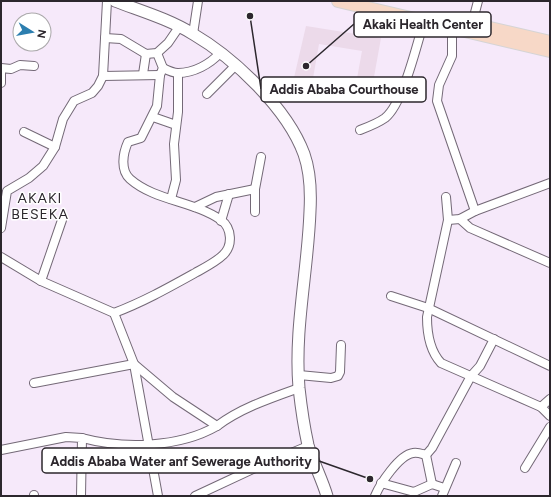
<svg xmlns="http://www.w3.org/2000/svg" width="551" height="497" viewBox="0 0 551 497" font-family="Figtree,sans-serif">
<rect width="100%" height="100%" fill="#f6e9fa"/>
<!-- medical -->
<polygon fill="#ecdaea" points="306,26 381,38 370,99 354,95 362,51 319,44 312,84 293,82"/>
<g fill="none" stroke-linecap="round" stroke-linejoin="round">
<defs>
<g id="minor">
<polyline points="472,24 478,1"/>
<polyline points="452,28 452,56 439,85 437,101 475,211"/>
<polyline points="193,34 198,1"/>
<polyline points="105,38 121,39 146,54 157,53 168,43 179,27"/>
<path d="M 163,68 C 167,70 173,73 178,73 C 194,73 210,64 220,53"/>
<polyline points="143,74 146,54"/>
<polyline points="103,76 160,75"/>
<polyline points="1,83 1,68 11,69 20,65 34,66"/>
<polyline points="207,94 235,66"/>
<polyline points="153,117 176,125"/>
<path d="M 360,130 C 368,127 378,123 385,118 C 403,104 417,44 424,21"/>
<polyline points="24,132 55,147"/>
<path d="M 446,197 L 448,220 L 427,317 C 427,333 429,350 441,363 L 541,407 L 550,416"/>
<polyline points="171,199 176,180 174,144 178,112 178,73"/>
<polyline points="195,207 216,197 255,189"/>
<polyline points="255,212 255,189 261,157"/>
<polyline points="460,219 470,228 550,263"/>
<polyline points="448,220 460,219 475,211 550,183"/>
<polyline points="221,221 229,194"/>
<polyline points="1,228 7,191 29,178 43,166 55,147 63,119 74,101 92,93 98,86 103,76 107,1"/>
<path d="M 1,257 L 41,281 L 114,313 C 143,302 168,288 195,273 C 204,268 216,262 223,255 C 233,246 232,228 221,220 C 194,201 155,201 130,179 C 120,170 123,153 128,142 L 141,138 L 157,106 L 160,75 L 163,68 L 157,53"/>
<polyline points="41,281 62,220"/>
<polyline points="391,296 428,308 550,366"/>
<polyline points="114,313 134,364 158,496"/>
<polyline points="299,375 331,378 338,376 340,372 341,345"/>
<path d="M 34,383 L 134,364 L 173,397 L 217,426 C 241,408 271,398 299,388"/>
<polyline points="541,407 550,399"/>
<path d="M 82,438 C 123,449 179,448 217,426"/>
<polyline points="1,450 66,437 82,438 81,496"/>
<polyline points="426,455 432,448 471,376 480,366 494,339"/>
<polyline points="426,455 432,484"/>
<polyline points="525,468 550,427"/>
<polyline points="381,483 414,492 432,484 444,488"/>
<polyline points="34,496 34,495"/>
<polyline points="195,496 255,468 308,446"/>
<path d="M 375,496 C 380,484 399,455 413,453 C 418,452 422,454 426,455"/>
<polyline points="442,496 456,463"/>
</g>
<path id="secondary" d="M 115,1 C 141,11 169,19 193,34 C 234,58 287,108 304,154 C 310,171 311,193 310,211 C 308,270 294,329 299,388 C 301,406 304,427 308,445 C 313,462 322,479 327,496"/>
<g id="primary">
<polyline points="338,1 550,51"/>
<polyline points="477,25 550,42"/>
</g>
</defs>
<!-- minor casing -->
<use href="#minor" stroke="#746977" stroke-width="10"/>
<!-- secondary casing -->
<use href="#secondary" stroke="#746977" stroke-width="13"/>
<!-- primary casing -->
<use href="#primary" stroke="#d5d4d5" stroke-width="14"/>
<!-- minor -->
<use href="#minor" stroke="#fff" stroke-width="8"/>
<!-- secondary -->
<use href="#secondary" stroke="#fff" stroke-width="11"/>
<!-- primary -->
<use href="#primary" stroke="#f7d8c7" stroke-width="12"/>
</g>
<g text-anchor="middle" stroke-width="3" stroke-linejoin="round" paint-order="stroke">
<!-- quarter labels -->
<g font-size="14" letter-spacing="1" fill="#2c272d" stroke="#fff">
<text x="40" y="203">AKAKI<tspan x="40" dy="16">BESEKA</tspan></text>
</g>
</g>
<!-- callouts -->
<path fill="none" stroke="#2c272d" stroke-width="1.5" d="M306 66L354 24M250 16L261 89M370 479L319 461"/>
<g fill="#2c272d" stroke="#fff" stroke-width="1.5">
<circle cx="306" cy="66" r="4"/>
<circle cx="250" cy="16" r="4"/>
<circle cx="370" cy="479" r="4"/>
</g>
<g fill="#fff" stroke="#2c272d" stroke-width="1.5">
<rect x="354" y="12" width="137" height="25" rx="4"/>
<rect x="261" y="77" width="165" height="25" rx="4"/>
<rect x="42" y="448" width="277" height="25" rx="4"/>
</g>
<g font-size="13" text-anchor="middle" font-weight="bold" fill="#2c272d">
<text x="423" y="29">Akaki Health Center</text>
<text x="344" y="94">Addis Ababa Courthouse</text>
<text x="181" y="466">Addis Ababa Water anf Sewerage Authority</text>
</g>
<!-- border -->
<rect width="551" height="497" fill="none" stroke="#2c272d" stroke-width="4"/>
<!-- north arrow -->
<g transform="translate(32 32) rotate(101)"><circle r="19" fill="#ffffff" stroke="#aba9ab"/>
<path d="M0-3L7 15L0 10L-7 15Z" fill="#2c7eaf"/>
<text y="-6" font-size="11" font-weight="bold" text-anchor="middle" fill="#2c272d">N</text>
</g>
</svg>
